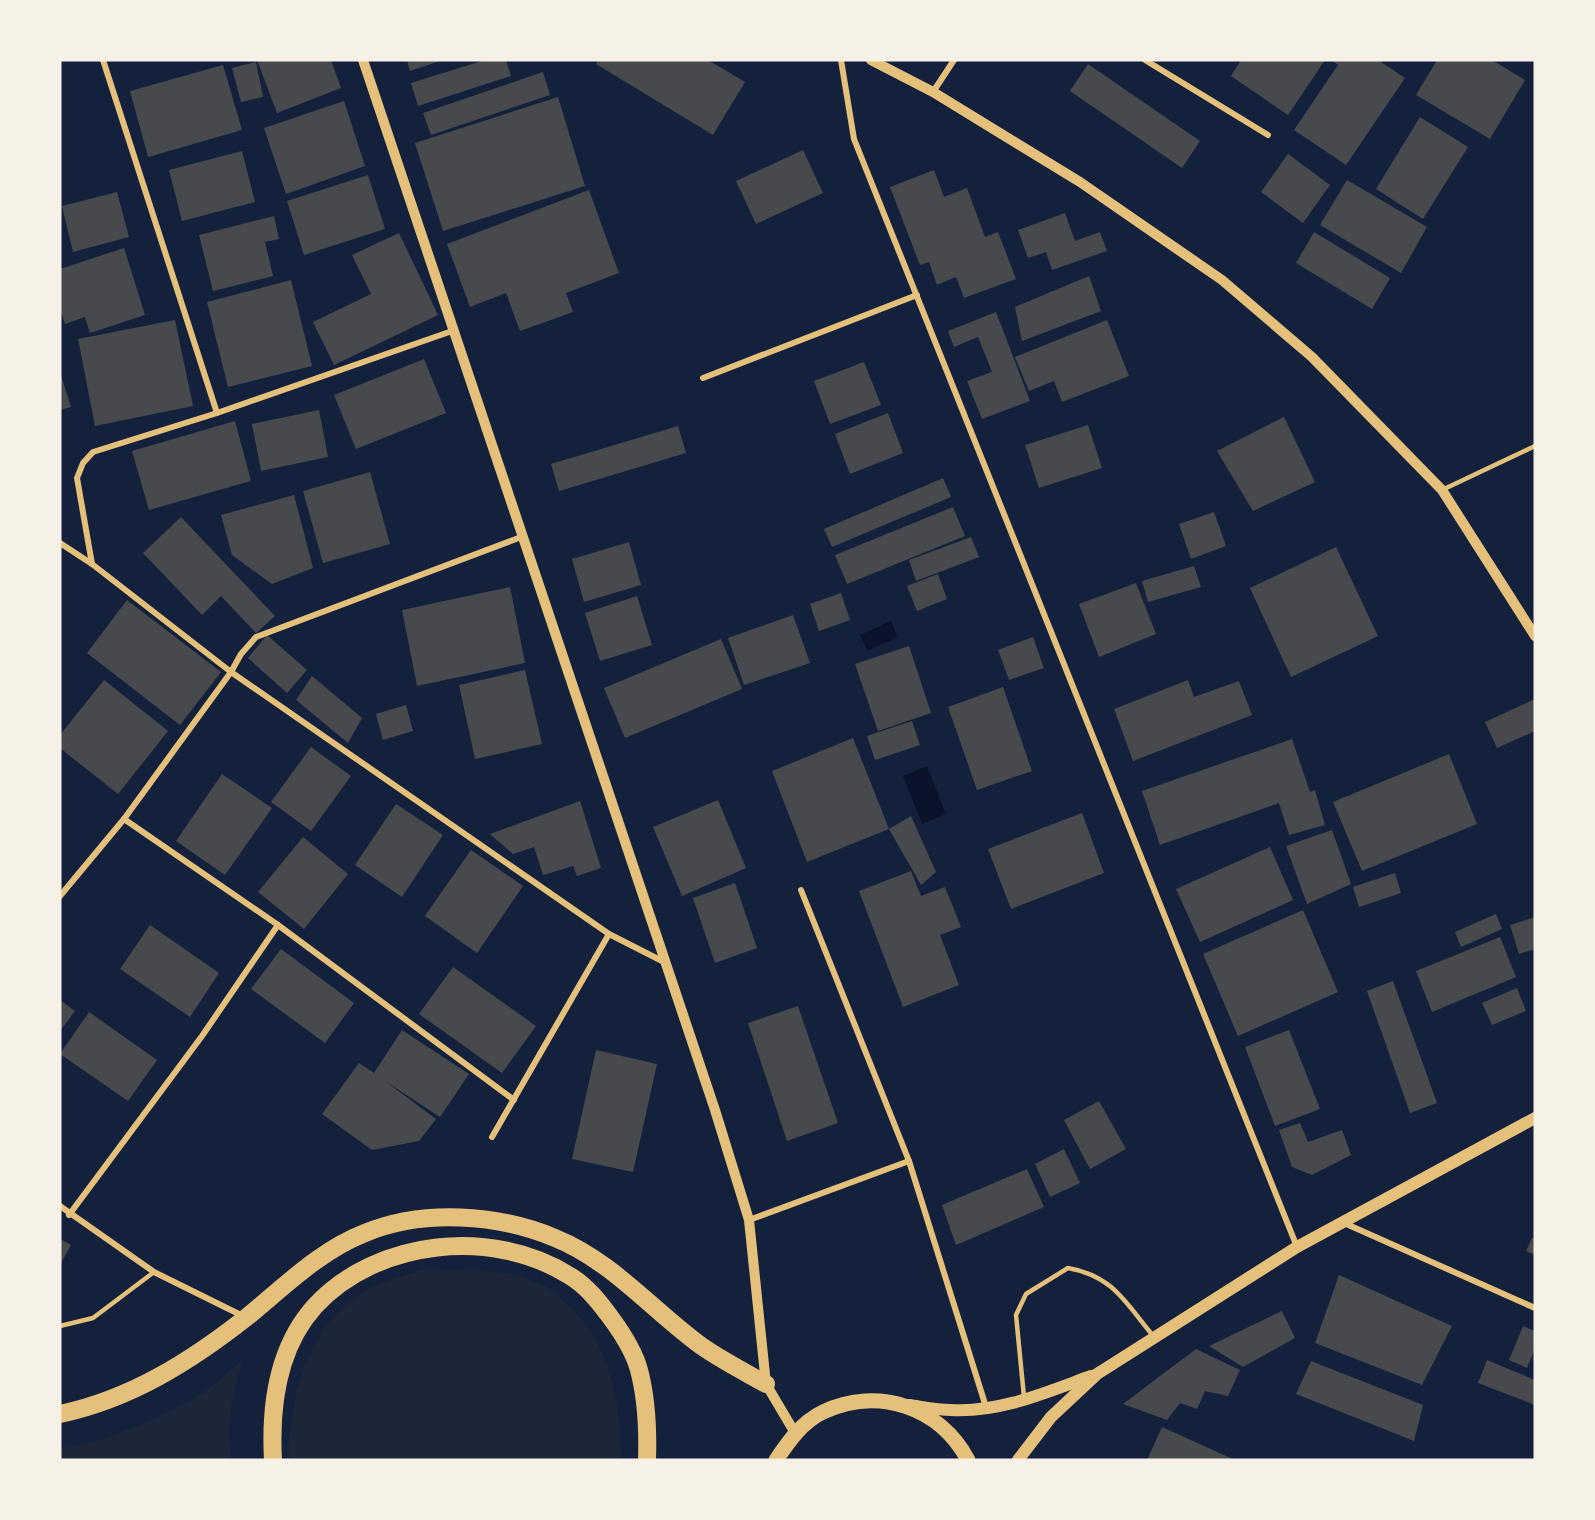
<svg xmlns="http://www.w3.org/2000/svg" width="1595" height="1520" viewBox="0 0 1595 1520" font-family="'Source Sans 3',sans-serif">
<rect width="100%" height="100%" fill="#14213d"/>
<!-- green -->
<g fill="#1d2539">
<path d="M 421,1270 C 460,1270 507,1267 543,1285 C 550,1288 556,1294 561,1299 C 610,1338 621,1401 621,1460 L 290,1460 C 286,1448 290,1436 291,1424 C 297,1372 319,1319 365,1291 C 381,1281 404,1276 421,1270 Z"/>
<path d="M 243,1359 C 231,1395 227,1422 231,1460 L 60,1460 L 60,1447 C 98,1447 172,1413 204,1392 C 218,1383 231,1370 243,1359 Z"/>
</g>
<!-- water -->
<g fill="#0b132b">
<polygon points="891,621 898,637 867,651 860,635"/>
<polygon points="927,766 946,814 922,824 903,776"/>
</g>
<!-- building -->
<g fill="#48494c">
<polygon points="257,60 331,60 341,88 277,113"/>
<polygon points="407,60 443,60 410,71"/>
<polygon points="485,60 506,60 511,76 418,106 411,83"/>
<polygon points="598,60 708,60 745,82 713,135 596,64"/>
<polygon points="1241,60 1325,60 1288,115 1231,76"/>
<polygon points="1331,60 1378,60 1405,78 1346,165 1294,130 1338,65"/>
<polygon points="1437,60 1492,60 1525,80 1490,139 1416,95"/>
<polygon points="256,62 263,97 241,102 232,68"/>
<polygon points="1088,64 1200,141 1182,168 1070,91"/>
<polygon points="223,65 242,130 148,157 130,91"/>
<polygon points="543,72 550,95 431,135 423,113"/>
<polygon points="558,97 585,186 443,231 415,143"/>
<polygon points="344,101 365,166 286,194 264,128"/>
<polygon points="1420,117 1468,147 1423,219 1376,189"/>
<polygon points="803,150 823,193 756,224 736,181"/>
<polygon points="242,151 255,202 182,221 169,170"/>
<polygon points="1288,154 1330,185 1303,223 1261,192"/>
<polygon points="934,170 944,197 967,188 985,237 998,232 1016,279 964,298 956,277 937,285 929,262 920,265 890,187"/>
<polygon points="368,175 385,229 304,255 287,201"/>
<polygon points="1347,180 1427,227 1401,273 1320,225"/>
<polygon points="589,190 619,273 566,293 573,312 520,331 506,293 470,307 447,244"/>
<polygon points="117,192 129,237 73,252 62,206"/>
<polygon points="1065,213 1075,241 1100,232 1107,251 1052,270 1046,252 1028,258 1018,230"/>
<polygon points="274,216 279,239 265,242 273,276 213,291 199,235"/>
<polygon points="1314,232 1390,278 1372,309 1296,263"/>
<polygon points="399,233 438,315 334,365 313,322 371,294 352,255"/>
<polygon points="124,248 145,315 90,333 85,317 65,324 60,308 60,269"/>
<polygon points="1089,276 1101,311 1022,341 1015,307"/>
<polygon points="291,280 312,366 228,387 207,302"/>
<polygon points="996,312 1030,401 982,419 967,381 992,372 978,337 954,347 948,331"/>
<polygon points="175,320 193,406 95,426 78,339"/>
<polygon points="1107,320 1129,376 1062,402 1054,381 1029,391 1015,357"/>
<polygon points="424,359 446,413 356,449 334,395"/>
<polygon points="864,362 881,405 830,424 814,381"/>
<polygon points="60,372 71,407 60,410"/>
<polygon points="319,410 328,457 261,471 252,424"/>
<polygon points="888,413 903,453 850,474 835,434"/>
<polygon points="1284,417 1315,482 1253,511 1217,451"/>
<polygon points="235,421 251,481 149,510 132,451"/>
<polygon points="1088,425 1102,468 1039,488 1025,445"/>
<polygon points="678,426 686,453 559,491 551,464"/>
<polygon points="370,472 390,544 323,563 303,491"/>
<polygon points="943,478 951,497 832,547 824,529"/>
<polygon points="294,495 313,568 272,584 232,555 221,515"/>
<polygon points="953,507 965,536 847,584 835,555"/>
<polygon points="1214,512 1226,546 1191,559 1179,524"/>
<polygon points="181,517 275,616 256,633 221,596 202,615 143,553"/>
<polygon points="971,537 979,557 916,581 909,560"/>
<polygon points="629,542 641,585 584,602 572,559"/>
<polygon points="1336,547 1378,636 1291,677 1250,588"/>
<polygon points="1194,566 1201,587 1148,602 1142,581"/>
<polygon points="938,574 947,599 917,611 907,586"/>
<polygon points="1136,583 1156,634 1099,657 1079,604"/>
<polygon points="510,587 525,663 417,686 402,610"/>
<polygon points="841,593 850,620 819,631 810,604"/>
<polygon points="637,596 652,645 600,661 585,613"/>
<polygon points="127,600 221,672 180,725 87,653"/>
<polygon points="793,615 810,663 744,685 728,638"/>
<polygon points="267,635 307,670 287,693 248,658"/>
<polygon points="1033,637 1044,668 1009,680 998,650"/>
<polygon points="721,639 742,689 625,738 604,688"/>
<polygon points="909,646 931,713 878,731 855,664"/>
<polygon points="525,670 542,744 475,759 459,685"/>
<polygon points="312,676 362,718 348,743 296,700"/>
<polygon points="104,680 168,731 118,794 60,748 60,735"/>
<polygon points="1188,680 1194,697 1239,681 1252,715 1133,761 1114,709"/>
<polygon points="1003,687 1032,771 977,790 948,707"/>
<polygon points="1535,699 1535,731 1497,748 1485,722"/>
<polygon points="406,705 413,731 383,740 376,714"/>
<polygon points="912,721 920,745 875,760 867,736"/>
<polygon points="853,738 889,829 807,862 772,771"/>
<polygon points="1292,739 1310,792 1315,790 1325,825 1289,835 1279,803 1160,845 1142,791"/>
<polygon points="311,747 351,776 311,831 271,802"/>
<polygon points="1449,754 1477,824 1362,871 1333,802"/>
<polygon points="222,774 272,808 225,875 176,841"/>
<polygon points="718,800 746,868 682,896 653,827"/>
<polygon points="580,801 601,868 577,876 573,866 543,875 534,847 513,854 490,834"/>
<polygon points="396,804 443,835 402,897 355,865"/>
<polygon points="1082,813 1104,873 1011,909 988,849"/>
<polygon points="911,816 936,872 921,885 889,829"/>
<polygon points="1332,830 1351,884 1307,904 1286,846"/>
<polygon points="303,837 348,874 304,929 258,892"/>
<polygon points="1270,847 1293,900 1200,942 1176,889"/>
<polygon points="471,850 523,886 477,953 425,916"/>
<polygon points="911,871 921,896 945,887 961,927 940,935 959,985 903,1007 859,891"/>
<polygon points="1395,873 1401,893 1359,907 1353,887"/>
<polygon points="735,883 757,948 715,963 693,898"/>
<polygon points="1303,910 1338,992 1238,1036 1203,954"/>
<polygon points="1496,914 1502,929 1461,947 1455,932"/>
<polygon points="1535,917 1535,949 1519,954 1510,925"/>
<polygon points="150,925 219,973 190,1017 120,969"/>
<polygon points="1500,937 1516,977 1432,1012 1416,971"/>
<polygon points="281,949 354,1003 325,1043 251,989"/>
<polygon points="453,967 536,1026 502,1073 419,1014"/>
<polygon points="1393,981 1437,1103 1410,1113 1367,991"/>
<polygon points="1517,988 1526,1011 1492,1025 1482,1003"/>
<polygon points="60,1000 75,1011 60,1031"/>
<polygon points="798,1006 838,1123 787,1141 748,1023"/>
<polygon points="89,1012 157,1060 128,1101 60,1054"/>
<polygon points="402,1030 469,1074 440,1117 385,1081 436,1119 419,1141 372,1150 322,1114 359,1063 374,1073"/>
<polygon points="1289,1030 1320,1109 1275,1126 1245,1047"/>
<polygon points="596,1050 657,1064 633,1172 572,1159"/>
<polygon points="1099,1101 1126,1149 1090,1169 1064,1120"/>
<polygon points="1300,1123 1308,1142 1342,1130 1351,1155 1312,1175 1292,1167 1279,1130"/>
<polygon points="1064,1149 1080,1183 1050,1197 1035,1164"/>
<polygon points="1027,1169 1044,1207 956,1245 942,1205"/>
<polygon points="1532,1238 1535,1239 1535,1255 1526,1251"/>
<polygon points="60,1239 71,1245 60,1265"/>
<polygon points="1339,1275 1452,1326 1422,1385 1315,1343"/>
<polygon points="1282,1311 1295,1338 1243,1367 1209,1346"/>
<polygon points="1523,1326 1535,1331 1535,1348 1527,1368 1509,1360"/>
<polygon points="1196,1349 1240,1370 1228,1396 1205,1391 1197,1409 1180,1403 1167,1420 1123,1404"/>
<polygon points="1487,1360 1535,1380 1535,1405 1478,1383"/>
<polygon points="1311,1361 1423,1405 1414,1441 1296,1394"/>
<polygon points="1162,1427 1235,1460 1147,1460"/>
</g>
<g fill="none" stroke-linecap="round" stroke-linejoin="round">
<!-- service -->
<g stroke="#e5c07b" stroke-width="4.5">
<polyline points="1442,490 1535,446"/>
<polyline points="60,1326 93,1318 154,1272"/>
<path d="M 1024,1397 L 1016,1315 L 1026,1294 L 1068,1268 C 1114,1276 1126,1304 1154,1337"/>
</g>
<!-- minor -->
<g stroke="#e5c07b" stroke-width="6">
<polyline points="103,60 217,413"/>
<polyline points="841,60 854,139 1297,1247"/>
<polyline points="1145,60 1268,135"/>
<polyline points="933,92 954,60"/>
<polyline points="703,378 917,295"/>
<polyline points="60,543 92,564 231,672 609,934 666,963"/>
<polyline points="92,564 77,478 83,463 93,452 217,413 455,330"/>
<polyline points="124,819 278,925 514,1100"/>
<polyline points="801,890 909,1161 986,1407"/>
<polyline points="60,896 124,819 231,672 241,654 256,637 524,536"/>
<polyline points="492,1137 609,934"/>
<polyline points="60,1206 154,1272 243,1316"/>
<polyline points="69,1215 202,1036 278,925"/>
<polyline points="749,1220 909,1161"/>
<polyline points="1344,1223 1535,1308"/>
</g>
<!-- tertiary -->
<g stroke="#e5c07b" stroke-width="10">
<polyline points="363,60 715,1110 749,1220 766,1384 795,1433"/>
<polyline points="871,60 933,92 1080,182 1222,280 1312,357 1442,490 1535,636"/>
</g>
<!-- secondary -->
<g stroke="#e5c07b" stroke-width="12">
<path d="M 909,1405 C 923,1407 937,1410 951,1410 C 999,1413 1047,1392 1091,1376"/>
<polyline points="1018,1460 1051,1417 1097,1374 1297,1247 1535,1118"/>
</g>
<!-- primary -->
<path stroke="#e5c07b" stroke-width="15" d="M 776,1460 C 789,1441 802,1422 823,1412 C 878,1386 940,1407 968,1460"/>
<!-- motorway -->
<g stroke="#e5c07b" stroke-width="18">
<path d="M 60,1414 C 131,1399 191,1361 247,1317 C 284,1287 319,1251 365,1233 C 423,1209 498,1214 555,1238 C 612,1261 652,1310 700,1345 C 721,1360 745,1372 766,1384"/>
<path d="M 273,1460 C 270,1406 277,1348 315,1306 C 377,1239 493,1227 570,1276 C 587,1286 600,1303 611,1318 C 622,1333 634,1351 639,1370 C 647,1400 648,1429 647,1460"/>
</g>
</g>
<!-- border -->
<rect width="1595" height="1520" fill="none" stroke="#f6f1e7" stroke-width="123"/>
</svg>
